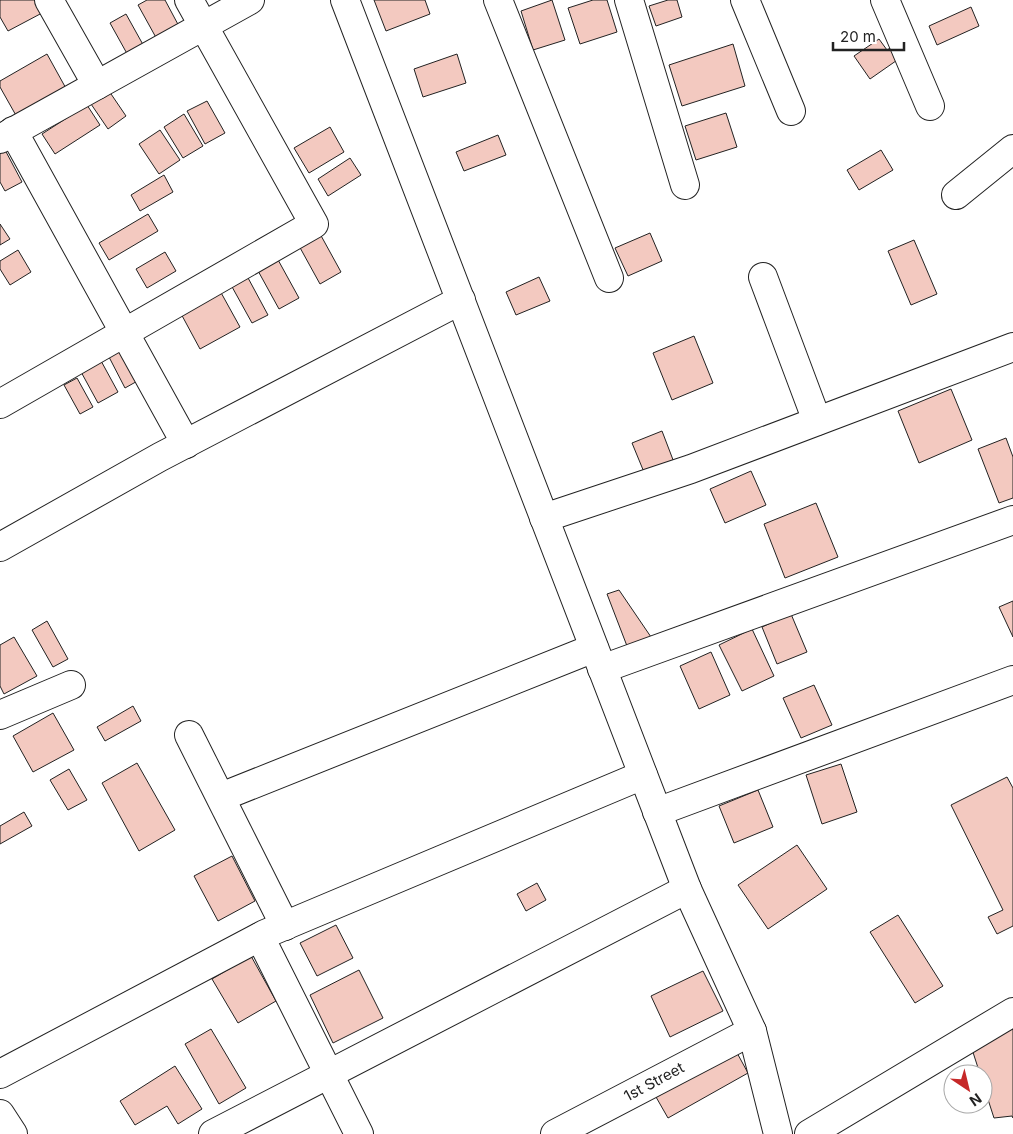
<svg xmlns="http://www.w3.org/2000/svg" width="1013" height="1134" viewBox="0 0 1013 1134" font-family="Inter,sans-serif">
<rect width="100%" height="100%" fill="#fff"/>
<!-- building -->
<g fill="#f3c9c0" stroke="#222">
<polygon points="0,0 35,0 42,13 8,31 0,17"/>
<polygon points="147,0 165,0 181,30 159,43 138,5"/>
<polygon points="374,0 425,0 430,14 386,31"/>
<polygon points="552,0 565,40 533,50 521,11"/>
<polygon points="593,0 607,0 617,32 580,44 568,8"/>
<polygon points="668,0 677,0 682,17 656,26 649,6"/>
<polygon points="971,7 979,26 937,45 929,26"/>
<polygon points="126,14 146,50 130,59 110,23"/>
<polygon points="879,39 887,50 895,45 903,56 870,79 854,56"/>
<polygon points="733,44 745,86 682,106 669,65"/>
<polygon points="47,54 68,92 18,119 0,87 0,81"/>
<polygon points="457,54 466,83 423,97 414,69"/>
<polygon points="109,91 126,116 108,129 91,104"/>
<polygon points="207,101 225,133 205,144 187,111"/>
<polygon points="87,105 100,125 55,154 42,134"/>
<polygon points="726,113 737,147 696,160 685,126"/>
<polygon points="184,114 203,146 183,158 164,127"/>
<polygon points="330,127 344,152 309,173 294,148"/>
<polygon points="160,130 180,160 159,174 139,144"/>
<polygon points="498,135 506,155 464,171 456,152"/>
<polygon points="4,148 22,182 5,191 0,182 0,150"/>
<polygon points="881,150 893,170 859,190 847,170"/>
<polygon points="350,158 361,175 328,196 318,179"/>
<polygon points="164,175 173,192 140,211 131,195"/>
<polygon points="148,214 158,231 109,260 99,243"/>
<polygon points="0,224 10,239 0,245"/>
<polygon points="319,232 341,272 320,284 298,244"/>
<polygon points="650,233 662,261 628,276 615,248"/>
<polygon points="914,240 937,294 911,305 888,251"/>
<polygon points="18,250 31,272 10,285 0,269 0,261"/>
<polygon points="165,252 176,271 147,288 136,269"/>
<polygon points="277,258 299,298 279,309 257,269"/>
<polygon points="247,276 268,315 252,323 231,285"/>
<polygon points="539,277 550,301 516,315 506,292"/>
<polygon points="219,289 240,327 200,349 179,310"/>
<polygon points="694,336 713,383 672,400 653,353"/>
<polygon points="124,349 141,379 125,388 109,357"/>
<polygon points="100,359 118,392 98,403 80,370"/>
<polygon points="77,378 93,407 80,414 64,385"/>
<polygon points="951,389 972,440 919,463 898,411"/>
<polygon points="662,431 675,465 646,477 632,443"/>
<polygon points="1006,438 1013,457 1013,498 999,503 978,449"/>
<polygon points="751,471 766,505 725,523 710,489"/>
<polygon points="816,503 838,557 785,578 764,524"/>
<polygon points="619,590 651,637 627,646 607,594"/>
<polygon points="1013,601 1013,637 999,607"/>
<polygon points="791,614 807,652 777,664 762,627"/>
<polygon points="47,621 68,659 53,667 32,630"/>
<polygon points="752,629 774,676 742,691 719,645"/>
<polygon points="14,637 37,676 4,694 0,686 0,645"/>
<polygon points="711,652 730,695 699,709 680,666"/>
<polygon points="814,685 832,725 801,738 783,698"/>
<polygon points="133,706 141,721 105,741 97,727"/>
<polygon points="53,713 74,750 33,772 13,736"/>
<polygon points="137,763 175,830 139,851 102,783"/>
<polygon points="841,764 857,812 822,824 806,775"/>
<polygon points="69,769 87,800 68,810 50,780"/>
<polygon points="1007,777 1013,788 1013,926 997,934 988,917 1003,910 951,805"/>
<polygon points="758,790 773,827 734,843 719,806"/>
<polygon points="24,812 32,826 0,844 0,826"/>
<polygon points="797,845 827,889 768,929 738,885"/>
<polygon points="232,856 255,901 218,921 194,876"/>
<polygon points="537,883 546,900 526,911 517,894"/>
<polygon points="898,915 943,986 915,1003 870,932"/>
<polygon points="336,925 353,958 317,976 300,943"/>
<polygon points="251,956 276,1001 238,1023 212,979"/>
<polygon points="359,970 383,1018 333,1043 310,995"/>
<polygon points="703,971 723,1011 670,1037 651,996"/>
<polygon points="211,1029 246,1088 219,1104 185,1044"/>
<polygon points="1013,1029 1013,1118 1012,1116 994,1118 983,1084 983,1074 980,1074 970,1043"/>
<polygon points="736,1051 748,1073 668,1118 656,1097"/>
<polygon points="175,1066 202,1109 178,1124 167,1106 135,1125 120,1101"/>
</g>
<g fill="none" stroke-linecap="round" stroke-linejoin="round">
<defs>
<g id="minor">
<polyline points="49,0 97,85"/>
<polyline points="345,0 687,889 752,1031 778,1134"/>
<polyline points="498,0 609,278"/>
<polyline points="629,0 685,185"/>
<polyline points="745,0 791,111"/>
<polyline points="885,0 930,106"/>
<polyline points="13,131 186,444"/>
<polyline points="0,139 250,0"/>
<polyline points="956,195 1013,149"/>
<polyline points="763,277 817,421"/>
<polyline points="0,404 314,224 189,0"/>
<polyline points="544,518 691,469 1013,347"/>
<polyline points="0,547 160,457 461,300"/>
<polyline points="602,669 1013,520"/>
<polyline points="0,715 71,685"/>
<polyline points="189,735 285,926"/>
<polyline points="221,797 594,648"/>
<polyline points="657,812 1013,680"/>
<polyline points="260,937 359,1134"/>
<polyline points="0,1074 265,934 643,775"/>
<polyline points="0,1114 13,1134"/>
<polyline points="213,1134 687,889"/>
<polyline points="555,1134 752,1031"/>
<polyline points="809,1134 1013,1012"/>
</g>
</defs>
<!-- minor casing -->
<use href="#minor" stroke="#222" stroke-width="30"/>
<!-- minor -->
<use href="#minor" stroke="#fff" stroke-width="28"/>
</g>
<g text-anchor="middle" stroke-width="4" stroke-linejoin="round" paint-order="stroke">
<!-- street labels -->
<g font-size="15" fill="#222" stroke="#fff">
<text transform="translate(654 1082) rotate(-28)" y="5">1st Street</text>
</g>
</g>
<!-- north arrow -->
<g transform="translate(968 1089) rotate(145)"><circle r="24" fill="#ffffff" stroke="#a7a7a7"/>
<path d="M0-4L9 19L0 12L-9 19Z" fill="#c62828"/>
<text y="-8" font-size="14" font-weight="bold" text-anchor="middle" fill="#222222">N</text>
</g>
<!-- scale -->
<path d="M833 42v8h71v-8" fill="none" stroke="#222222" stroke-width="2.5"/>
<text x="840" y="42" font-size="15" fill="#222222" stroke="#ffffff" stroke-width="4" paint-order="stroke">20 m</text>
</svg>
